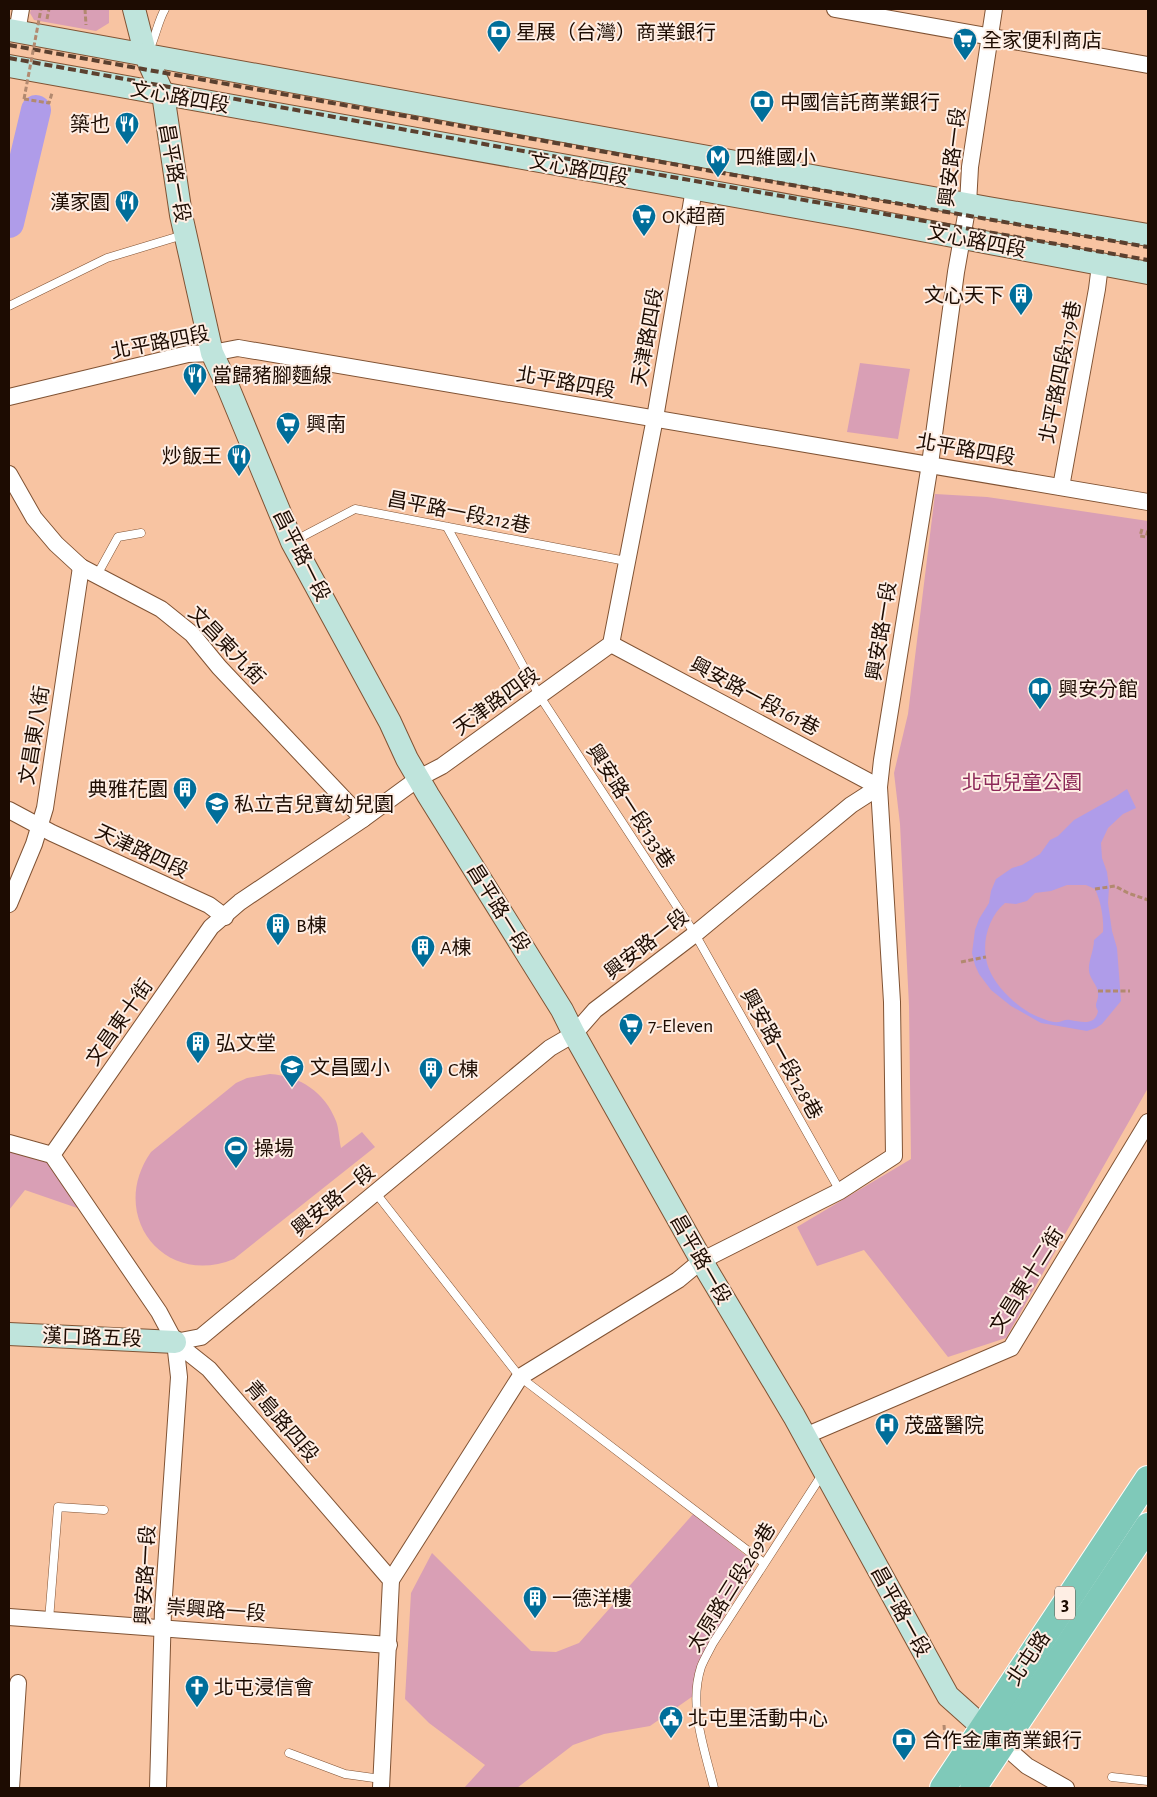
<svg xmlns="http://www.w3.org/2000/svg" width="1157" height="1797" viewBox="0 0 1157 1797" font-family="'Alegreya Sans','Noto Sans TC',sans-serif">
<rect width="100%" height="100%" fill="#f8c4a2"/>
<!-- green -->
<g fill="#d99fb5">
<polygon points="31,9 109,9 109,23 96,31 34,20 30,13"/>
<polygon points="860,363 910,369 898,439 847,432"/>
<polygon points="935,494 987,497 1148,521 1148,1088 1006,1338 948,1357 864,1250 817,1266 797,1227 911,1159 909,1006 900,824 894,773 908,714"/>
<path d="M 270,1074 C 300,1076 325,1092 336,1121 C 339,1129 339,1139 341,1148 L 362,1132 L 375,1147 L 234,1259 C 164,1288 107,1215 151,1152 L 236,1083 L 247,1078 Z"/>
<polygon points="11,1150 45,1159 83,1210 25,1190 9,1210 9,1152"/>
<polygon points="694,1513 750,1559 754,1570 726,1612 706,1654 696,1694 650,1726 604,1734 573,1745 517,1788 464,1788 485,1765 429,1723 405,1699 411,1593 432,1553 531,1651 556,1652 579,1643"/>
</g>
<!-- water -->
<path fill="#af9ce9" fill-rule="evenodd" d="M 1127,789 L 1136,808 L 1123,814 L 1108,828 L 1101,843 L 1102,858 L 1107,872 L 1109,887 L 1108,903 L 1112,931 L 1117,948 L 1121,1001 L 1102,1024 L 1096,1028 L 1087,1031 L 1041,1023 L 1011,1006 L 991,990 L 979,974 L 975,965 L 972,953 L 975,930 L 979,919 L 989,903 L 991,891 L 996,879 L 1012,868 L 1022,865 L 1040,854 L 1050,840 L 1058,836 L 1074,820 L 1115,797 ZM 1067,885 L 1086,885 L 1095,889 C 1101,902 1104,918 1103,932 L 1094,940 C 1094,950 1088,962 1089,971 C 1090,980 1098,985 1098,993 C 1099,1002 1093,1003 1098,1011 C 1095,1026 1082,1022 1070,1020 C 1066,1019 1063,1021 1059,1022 C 1051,1023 1041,1018 1034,1015 C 1016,1006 996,987 989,969 C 980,947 987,918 1005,903 L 1016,904 L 1027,901 L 1035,893 L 1051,891 Z"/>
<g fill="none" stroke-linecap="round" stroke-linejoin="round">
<!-- river -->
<polyline stroke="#af9ce9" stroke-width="30" points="9,223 36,110"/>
<defs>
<g id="lane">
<path d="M 150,48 C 156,35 158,21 165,9"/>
<polyline points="9,306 107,258 183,235"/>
<polyline points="447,527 539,695 695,934 840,1191"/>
<polyline points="294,541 355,509 626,561"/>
<polyline points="97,575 118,537 141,533"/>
<polyline points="375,1192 520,1377 764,1563"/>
<polyline points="49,1620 58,1507 104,1510"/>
<polyline points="289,1753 345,1774 381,1779"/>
<polyline points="1112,1777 1148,1781"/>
<path d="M 714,1788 C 705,1750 688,1707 701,1667 C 704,1659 709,1651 713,1643 L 823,1473"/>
</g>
<g id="street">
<polyline points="835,9 1148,65"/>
<polyline points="17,32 21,9"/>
<polyline points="9,397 188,354 212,353 238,348 1148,502"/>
<polyline points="9,474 34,518 56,544 81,567 161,609 192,634 219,667 363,819"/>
<polyline points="1061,487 1097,289 1100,265"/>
<polyline points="9,810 52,833 209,905 225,917"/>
<polyline points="9,904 34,844 45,808 81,567"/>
<polyline points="9,1143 52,1155 159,1312 175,1342 209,1369 391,1580 381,1788"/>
<polyline points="52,1155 211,927 240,902 363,819 419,778 442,766 611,644 655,418 694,189"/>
<polyline points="175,1342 201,1337 550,1048 574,1034 595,1010 695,934 851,805 879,787 882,760 930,464 956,272 968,204 970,167 994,9"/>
<polyline points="805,1436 1011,1348 1148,1122"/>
<polyline points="391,1580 520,1377 678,1280 701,1261 840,1191 894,1156 892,1002 879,787 611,644"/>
<polyline points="9,1617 389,1645"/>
<polyline points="1002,1744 1027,1766 1066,1788"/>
<polyline points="11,1788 18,1683"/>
<polyline points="158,1788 163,1610 179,1377 175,1342"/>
</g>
<g id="secondary">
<polyline points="134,9 146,56 163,94 181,215 212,353 228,387 292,542 390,722 407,759 428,795 562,1010 574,1034 708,1272 794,1416 948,1696 996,1739"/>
<polyline points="9,30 988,208 1148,235"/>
<polyline points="9,66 858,218 1148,273"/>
<polyline points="9,1334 175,1342"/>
</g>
<g id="primary">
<polyline points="943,1788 1148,1479"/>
<polyline points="973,1788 1148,1526"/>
</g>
</defs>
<!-- lane casing -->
<use href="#lane" stroke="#805334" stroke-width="9"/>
<!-- street casing -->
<use href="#street" stroke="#805334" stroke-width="18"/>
<!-- secondary casing -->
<use href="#secondary" stroke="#805334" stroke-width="24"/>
<!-- primary casing -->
<use href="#primary" stroke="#fff" stroke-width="28"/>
<!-- path -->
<g stroke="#b2896f" stroke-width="3" stroke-dasharray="5 2.5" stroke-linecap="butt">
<polyline points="85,9 86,25"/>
<polyline points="47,19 49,9"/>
<polyline points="24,99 49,103 52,93"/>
<polyline points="1142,529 1140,536 1146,537 1148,530"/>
<polyline points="1095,889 1115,886 1128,893 1148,900"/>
<polyline points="961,962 986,957"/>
<polyline points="1098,991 1130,991"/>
<polyline points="944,1725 945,1737"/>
<polyline points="1034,1750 1034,1734"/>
</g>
<!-- lane -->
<use href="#lane" stroke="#fff" stroke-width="8"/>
<!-- street -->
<use href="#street" stroke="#fff" stroke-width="16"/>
<!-- secondary -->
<use href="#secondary" stroke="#bfe4dc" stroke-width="22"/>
<!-- primary -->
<use href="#primary" stroke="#7fc9b9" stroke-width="26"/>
<!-- rail -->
<g stroke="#5b402f" stroke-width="4" stroke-dasharray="8 4" stroke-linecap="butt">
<polyline points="9,45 717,172 1148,247"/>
<polyline points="9,58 506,148 1148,260"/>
</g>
<!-- path-bridge -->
<polyline stroke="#b2896f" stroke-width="3" stroke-dasharray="5 2.5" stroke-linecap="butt" points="24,99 41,9"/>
</g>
<!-- icons -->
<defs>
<symbol id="bank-pin" viewBox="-11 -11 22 30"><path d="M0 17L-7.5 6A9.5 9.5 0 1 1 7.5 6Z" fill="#006e9a" stroke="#feeee4"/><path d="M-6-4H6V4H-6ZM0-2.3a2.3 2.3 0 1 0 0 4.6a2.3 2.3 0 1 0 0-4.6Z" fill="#fff"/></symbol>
<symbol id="supermarket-pin" viewBox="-11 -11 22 30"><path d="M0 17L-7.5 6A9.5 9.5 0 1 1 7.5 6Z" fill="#006e9a" stroke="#feeee4"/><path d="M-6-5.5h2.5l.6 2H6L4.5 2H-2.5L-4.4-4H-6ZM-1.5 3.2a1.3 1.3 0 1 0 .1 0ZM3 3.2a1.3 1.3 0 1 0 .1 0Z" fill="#fff"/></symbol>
<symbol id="restaurant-pin" viewBox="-11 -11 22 30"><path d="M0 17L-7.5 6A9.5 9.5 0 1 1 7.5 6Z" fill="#006e9a" stroke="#feeee4"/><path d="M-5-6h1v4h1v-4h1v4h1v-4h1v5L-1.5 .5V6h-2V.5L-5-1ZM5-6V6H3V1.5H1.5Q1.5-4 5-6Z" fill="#fff"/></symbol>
<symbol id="metro-pin" viewBox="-11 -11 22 30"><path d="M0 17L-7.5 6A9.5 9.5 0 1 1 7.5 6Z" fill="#006e9a" stroke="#feeee4"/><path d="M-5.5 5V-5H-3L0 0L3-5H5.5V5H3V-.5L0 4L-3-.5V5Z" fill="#fff"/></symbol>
<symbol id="building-pin" viewBox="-11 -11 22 30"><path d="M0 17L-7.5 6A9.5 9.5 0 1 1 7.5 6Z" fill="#006e9a" stroke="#feeee4"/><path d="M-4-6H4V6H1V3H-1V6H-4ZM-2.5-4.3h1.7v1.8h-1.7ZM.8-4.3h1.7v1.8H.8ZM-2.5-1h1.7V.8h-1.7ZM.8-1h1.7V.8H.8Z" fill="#fff"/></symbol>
<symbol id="library-pin" viewBox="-11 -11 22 30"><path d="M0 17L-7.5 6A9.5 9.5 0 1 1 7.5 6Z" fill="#006e9a" stroke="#feeee4"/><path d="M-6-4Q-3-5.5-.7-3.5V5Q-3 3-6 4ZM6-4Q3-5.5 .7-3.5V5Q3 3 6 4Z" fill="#fff"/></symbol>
<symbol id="school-pin" viewBox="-11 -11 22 30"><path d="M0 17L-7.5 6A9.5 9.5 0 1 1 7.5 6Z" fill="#006e9a" stroke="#feeee4"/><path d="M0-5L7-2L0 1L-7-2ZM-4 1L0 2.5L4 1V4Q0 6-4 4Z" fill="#fff"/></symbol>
<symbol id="stadium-pin" viewBox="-11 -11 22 30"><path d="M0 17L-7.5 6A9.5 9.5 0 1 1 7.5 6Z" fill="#006e9a" stroke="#feeee4"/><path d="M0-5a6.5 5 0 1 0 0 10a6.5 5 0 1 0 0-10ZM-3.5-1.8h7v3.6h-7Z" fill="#fff"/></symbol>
<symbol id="hospital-pin" viewBox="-11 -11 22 30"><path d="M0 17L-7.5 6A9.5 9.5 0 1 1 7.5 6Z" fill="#006e9a" stroke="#feeee4"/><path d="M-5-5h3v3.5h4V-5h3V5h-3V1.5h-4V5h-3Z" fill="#fff"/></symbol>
<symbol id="church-pin" viewBox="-11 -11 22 30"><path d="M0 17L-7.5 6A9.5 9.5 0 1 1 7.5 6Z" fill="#006e9a" stroke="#feeee4"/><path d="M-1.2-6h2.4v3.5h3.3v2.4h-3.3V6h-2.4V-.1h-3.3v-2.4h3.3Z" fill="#fff"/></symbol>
<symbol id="civic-pin" viewBox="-11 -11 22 30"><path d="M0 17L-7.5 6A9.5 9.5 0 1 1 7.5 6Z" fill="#006e9a" stroke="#feeee4"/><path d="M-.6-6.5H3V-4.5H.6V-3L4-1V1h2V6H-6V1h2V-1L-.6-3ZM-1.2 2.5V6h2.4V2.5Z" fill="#fff"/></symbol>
</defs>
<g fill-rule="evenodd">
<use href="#bank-pin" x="485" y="18" width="28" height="38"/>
<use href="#supermarket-pin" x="951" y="26" width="28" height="38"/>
<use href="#bank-pin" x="748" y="88" width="28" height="38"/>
<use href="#restaurant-pin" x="113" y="110" width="28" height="38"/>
<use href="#metro-pin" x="704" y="143" width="28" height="38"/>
<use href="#restaurant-pin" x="113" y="188" width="28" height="38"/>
<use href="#supermarket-pin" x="630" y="202" width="28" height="38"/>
<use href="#building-pin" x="1007" y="281" width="28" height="38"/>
<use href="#restaurant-pin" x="181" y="361" width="28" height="38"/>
<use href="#supermarket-pin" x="274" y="410" width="28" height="38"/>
<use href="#restaurant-pin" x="225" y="442" width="28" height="38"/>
<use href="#library-pin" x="1026" y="675" width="28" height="38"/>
<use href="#building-pin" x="171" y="775" width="28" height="38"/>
<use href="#school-pin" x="203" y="790" width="28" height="38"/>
<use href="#building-pin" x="264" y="911" width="28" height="38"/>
<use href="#building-pin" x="409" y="933" width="28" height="38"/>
<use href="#supermarket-pin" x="617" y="1011" width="28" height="38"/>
<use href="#building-pin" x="184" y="1029" width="28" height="38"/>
<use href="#school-pin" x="278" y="1053" width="28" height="38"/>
<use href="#building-pin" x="417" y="1055" width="28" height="38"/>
<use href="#stadium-pin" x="222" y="1134" width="28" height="38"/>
<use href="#hospital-pin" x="873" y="1411" width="28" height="38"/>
<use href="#building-pin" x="521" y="1584" width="28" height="38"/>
<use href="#church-pin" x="183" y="1673" width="28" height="38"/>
<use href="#civic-pin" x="657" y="1704" width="28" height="38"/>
<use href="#bank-pin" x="890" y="1726" width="28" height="38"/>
</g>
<g text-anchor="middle" stroke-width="4" stroke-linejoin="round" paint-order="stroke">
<!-- shield labels -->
<rect fill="#feeee4" stroke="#605046" stroke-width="1" x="1055" y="1586.5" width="20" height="33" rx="4"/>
<g font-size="19" font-weight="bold" fill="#1d0c02">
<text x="1065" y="1610">3</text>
</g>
<!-- poi labels -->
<g font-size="20" fill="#1d0c02" stroke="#feeee4" text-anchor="start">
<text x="516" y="39">星展（台灣）商業銀行</text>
<text x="982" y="47">全家便利商店</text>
<text x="780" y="109">中國信託商業銀行</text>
<text x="110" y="131" text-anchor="end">築也</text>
<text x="736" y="164">四維國小</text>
<text x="110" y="209" text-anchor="end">漢家園</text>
<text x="662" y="223">OK超商</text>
<text x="1004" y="302" text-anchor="end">文心天下</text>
<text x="212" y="382">當歸豬腳麵線</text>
<text x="306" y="431">興南</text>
<text x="222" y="463" text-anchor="end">炒飯王</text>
<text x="1058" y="696">興安分館</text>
<text x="168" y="796" text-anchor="end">典雅花園</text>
<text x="234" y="811">私立吉兒寶幼兒園</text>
<text x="296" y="932">B棟</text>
<text x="440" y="954">A棟</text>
<text x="648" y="1032">7-Eleven</text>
<text x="216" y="1050">弘文堂</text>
<text x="310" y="1074">文昌國小</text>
<text x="448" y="1076">C棟</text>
<text x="254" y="1155">操場</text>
<text x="904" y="1432">茂盛醫院</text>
<text x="552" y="1605">一德洋樓</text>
<text x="214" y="1694">北屯浸信會</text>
<text x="688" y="1725">北屯里活動中心</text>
<text x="922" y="1747">合作金庫商業銀行</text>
</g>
<!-- street labels -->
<g font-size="20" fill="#1d0c02" stroke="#feeee4">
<text transform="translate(180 97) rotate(10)" y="7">文心路四段</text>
<text transform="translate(952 157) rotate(-83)" y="7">興安路一段</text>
<text transform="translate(579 169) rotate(10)" y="7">文心路四段</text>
<text transform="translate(175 173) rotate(80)" y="7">昌平路一段</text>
<text transform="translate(977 241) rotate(11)" y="7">文心路四段</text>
<text transform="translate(647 337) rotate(-80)" y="7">天津路四段</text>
<text transform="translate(160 342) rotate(-11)" y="7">北平路四段</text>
<text transform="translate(1060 372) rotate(-79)" y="7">北平路四段179巷</text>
<text transform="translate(566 382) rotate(10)" y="7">北平路四段</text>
<text transform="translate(966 449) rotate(10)" y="7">北平路四段</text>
<text transform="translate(459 512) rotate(11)" y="7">昌平路一段212巷</text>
<text transform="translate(302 555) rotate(63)" y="7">昌平路一段</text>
<text transform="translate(881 631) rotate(-81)" y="7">興安路一段</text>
<text transform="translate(227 645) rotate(46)" y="7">文昌東九街</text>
<text transform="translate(755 696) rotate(28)" y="7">興安路一段161巷</text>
<text transform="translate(496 701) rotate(-36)" y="7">天津路四段</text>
<text transform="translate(34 735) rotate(-81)" y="7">文昌東八街</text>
<text transform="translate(631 806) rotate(57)" y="7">興安路一段133巷</text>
<text transform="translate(142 851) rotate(25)" y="7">天津路四段</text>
<text transform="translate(499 908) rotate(58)" y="7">昌平路一段</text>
<text transform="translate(646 944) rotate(-38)" y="7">興安路一段</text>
<text transform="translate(119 1022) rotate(-55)" y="7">文昌東十街</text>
<text transform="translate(782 1054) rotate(61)" y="7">興安路一段128巷</text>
<text transform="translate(333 1200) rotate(-39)" y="7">興安路一段</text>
<text transform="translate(701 1259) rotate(60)" y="7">昌平路一段</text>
<text transform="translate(1026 1280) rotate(-58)" y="7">文昌東十二街</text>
<text transform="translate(92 1337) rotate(2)" y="7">漢口路五段</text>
<text transform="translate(282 1421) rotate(49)" y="7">青島路四段</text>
<text transform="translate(145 1575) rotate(-87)" y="7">興安路一段</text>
<text transform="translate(731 1587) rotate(-58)" y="7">太原路三段269巷</text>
<text transform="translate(216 1610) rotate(4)" y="7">崇興路一段</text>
<text transform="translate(901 1611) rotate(61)" y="7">昌平路一段</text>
<text transform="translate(1028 1658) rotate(-56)" y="7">北屯路</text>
</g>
<!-- park labels -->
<g font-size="20" fill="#8c2858" stroke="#feeee4">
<text x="1022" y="789">北屯兒童公園</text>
</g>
</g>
<!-- border -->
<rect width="1157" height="1797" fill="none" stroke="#1d0c02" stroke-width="20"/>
</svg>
